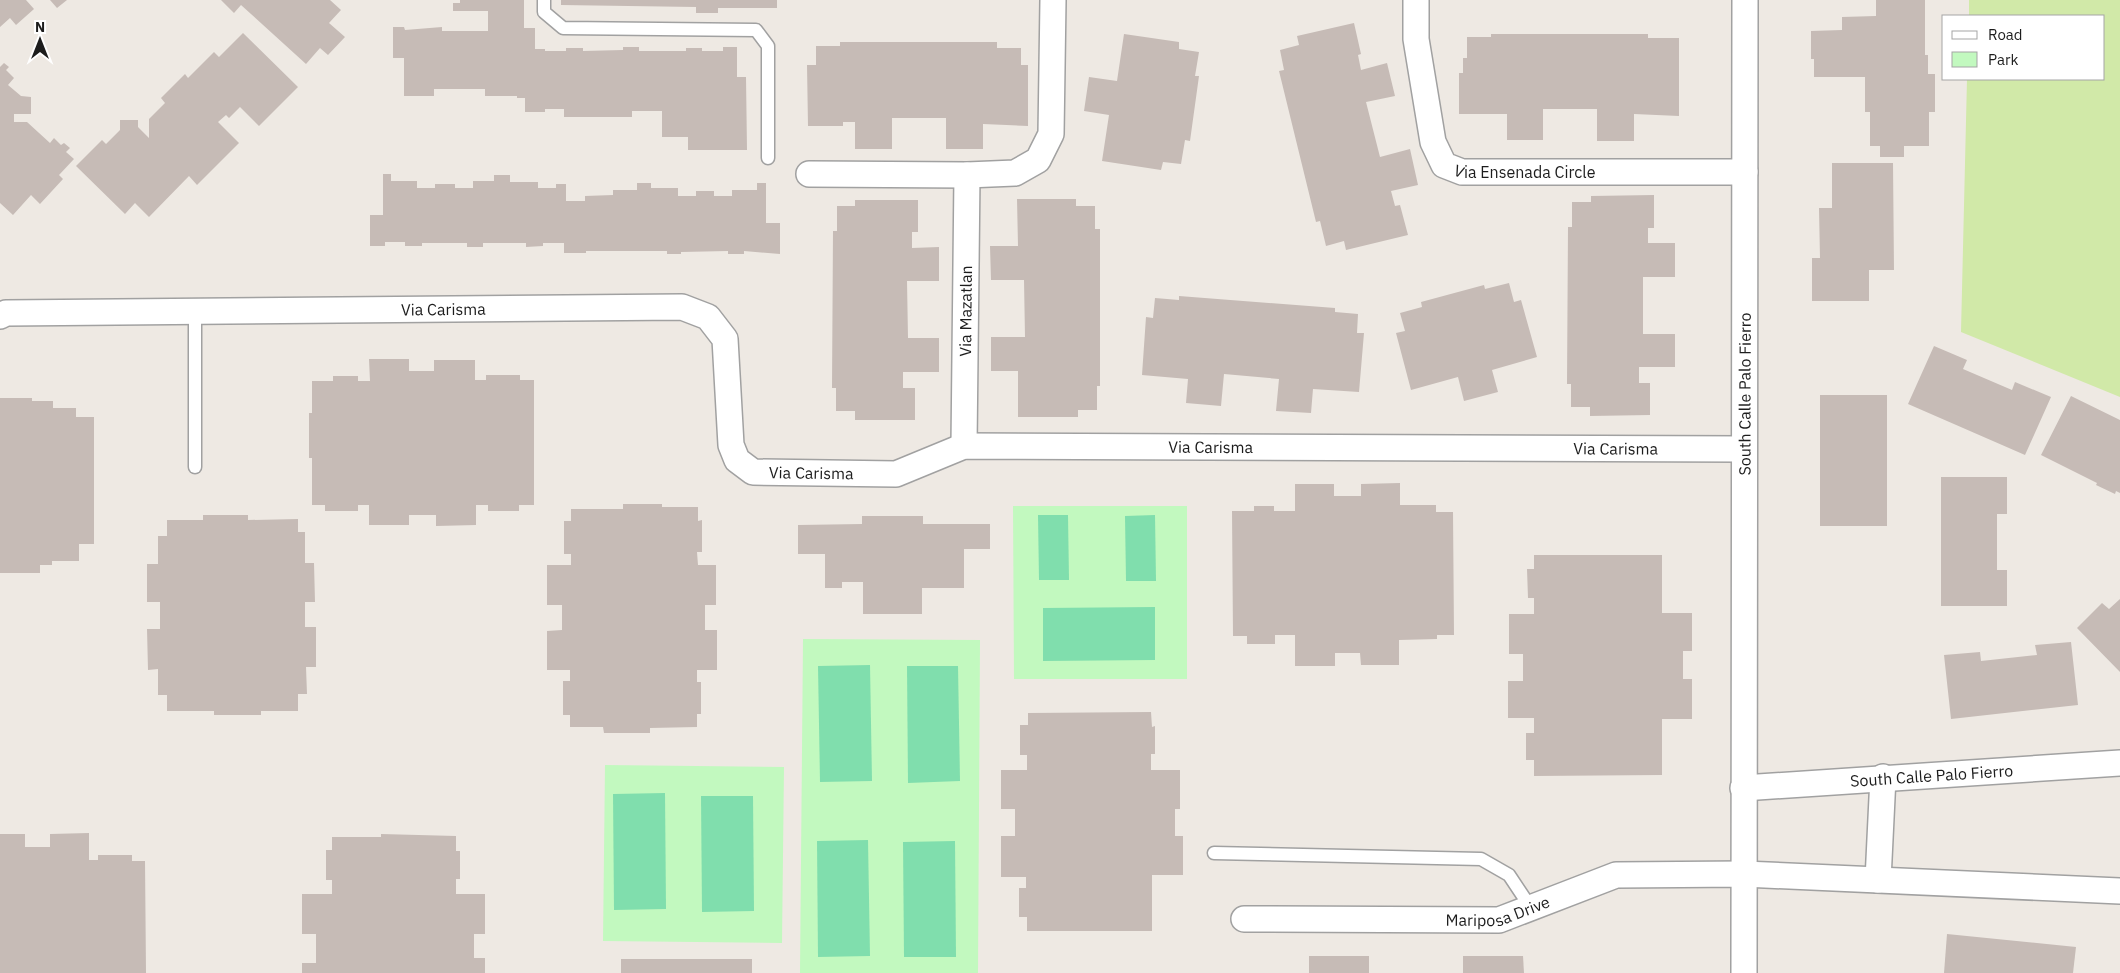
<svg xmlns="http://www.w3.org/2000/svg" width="2120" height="973" viewBox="0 0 2120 973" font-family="'IBM Plex Sans',sans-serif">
<rect width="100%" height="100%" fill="#eee9e3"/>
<!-- grass -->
<polygon fill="#d1e9a8" points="1969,0 2120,0 2120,397 1961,332 1967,79 2104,79 2104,16 1969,16"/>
<!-- park -->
<g fill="#c2f9bf">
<polygon points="1013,506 1187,506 1187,679 1014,679"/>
<polygon points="803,639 980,640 978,973 800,973"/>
<polygon points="605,765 784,767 782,943 603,941"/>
</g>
<!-- pitch -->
<g fill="#80dead">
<polygon points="1038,515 1068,515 1069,580 1039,580"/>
<polygon points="1155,515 1156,581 1126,581 1125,516"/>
<polygon points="1155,607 1155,660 1043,661 1043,608"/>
<polygon points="870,665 872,781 820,782 818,666"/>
<polygon points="907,666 958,666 960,781 908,783"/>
<polygon points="665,793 666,909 614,910 613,794"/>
<polygon points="701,796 753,796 754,911 702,912"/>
<polygon points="868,840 870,956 818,957 817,841"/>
<polygon points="955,841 956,957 904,957 903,842"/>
</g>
<!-- building -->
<g fill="#c6bbb6">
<polygon points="0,0 26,0 34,9 16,25 10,18 0,27"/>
<polygon points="50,0 67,0 57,8"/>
<polygon points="221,0 330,0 341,10 329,23 345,37 328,55 320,48 306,64 241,5 234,13"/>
<polygon points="460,0 524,0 524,28 535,28 535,49 545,49 545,51 566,51 566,48 583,48 583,51 623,50 623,47 639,47 639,51 686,51 686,48 702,48 702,51 723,51 723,47 737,47 737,77 746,77 747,150 688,150 688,137 662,137 662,111 632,111 632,117 564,117 564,109 545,109 545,112 525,112 525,98 517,98 517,96 485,96 485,89 434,89 434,96 404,96 404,58 393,58 393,27 404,27 405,30 442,27 442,31 488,31 488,11 453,11 453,3 460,3"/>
<polygon points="561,0 777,0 777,8 718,8 718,13 696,13 696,7 561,5"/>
<polygon points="1876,0 1925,0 1925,55 1928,55 1928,74 1935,74 1935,112 1929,112 1929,146 1904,146 1904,157 1880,157 1880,146 1870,146 1870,112 1865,112 1865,77 1814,77 1814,59 1811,59 1811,31 1842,30 1842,17 1876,16"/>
<polygon points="1354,23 1361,54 1358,55 1361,70 1387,63 1395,96 1366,102 1380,157 1410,149 1418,185 1391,191 1395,206 1400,205 1408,235 1346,250 1344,241 1326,246 1320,221 1316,222 1279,71 1284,70 1280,50 1299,45 1297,36"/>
<polygon points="243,33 298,87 259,126 240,107 229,118 226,115 218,122 239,143 197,185 189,176 149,217 135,203 125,214 76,166 102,140 106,144 120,130 120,120 138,120 138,127 149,138 149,119 165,103 161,98 185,74 188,78 214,52 219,57"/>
<polygon points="1124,34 1179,42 1179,49 1199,52 1195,76 1199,76 1190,141 1185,140 1181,164 1163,162 1161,170 1102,161 1109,115 1084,111 1089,77 1117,81"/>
<polygon points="1491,34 1648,34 1648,38 1679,38 1679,116 1634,114 1634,141 1597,141 1597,109 1543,109 1543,140 1507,140 1507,114 1459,114 1459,73 1463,73 1463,58 1467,58 1467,37 1491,37"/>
<polygon points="840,42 997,42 997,48 1021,48 1021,65 1028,65 1028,126 983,124 983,149 946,149 946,118 892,118 892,149 855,149 855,122 843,122 843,126 808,126 807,65 816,65 816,46 840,46"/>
<polygon points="4,63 9,67 6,70 14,78 8,85 21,96 31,97 31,114 14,114 14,122 27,122 50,143 54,138 61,145 64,143 70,148 66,152 74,159 59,175 63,179 40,204 31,195 13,215 0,203 0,67"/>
<polygon points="1832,163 1893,163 1894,270 1869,270 1869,301 1812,301 1812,258 1820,258 1819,208 1832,208"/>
<polygon points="383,174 391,174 391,181 417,181 417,188 435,188 435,184 455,184 455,188 473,188 473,181 494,181 494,175 510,175 510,182 538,182 538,188 556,188 556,184 566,184 566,201 585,201 585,196 613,195 613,190 637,190 637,183 651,183 651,188 678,188 678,196 696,196 696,191 714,191 714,196 732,196 732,190 757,190 757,183 766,183 766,223 780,223 780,254 744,251 744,254 728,254 728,251 681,252 681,254 667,254 667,251 586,251 586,253 564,253 564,243 543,243 543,246 526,247 526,243 483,243 483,247 467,247 467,243 422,243 422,246 405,246 405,242 385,242 385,246 370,246 370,215 383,215"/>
<polygon points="1654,195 1654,228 1648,228 1648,243 1675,243 1675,277 1643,277 1643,334 1675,334 1675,367 1639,367 1639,383 1650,383 1650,415 1590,416 1590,407 1571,407 1571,384 1567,384 1568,227 1572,227 1572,202 1591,202 1591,196"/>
<polygon points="1017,199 1076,199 1076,206 1095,206 1095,229 1100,229 1100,386 1097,386 1097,410 1078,410 1078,417 1018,417 1018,371 991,371 991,337 1025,337 1024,280 991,280 990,246 1018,246"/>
<polygon points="855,200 918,200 918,232 912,232 912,248 939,247 939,281 907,281 908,338 939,338 939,372 903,372 903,388 915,388 915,420 855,420 855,411 836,411 836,388 832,388 833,231 837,231 837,206 855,206"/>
<polygon points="1509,283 1514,302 1521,300 1537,357 1492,370 1498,392 1464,401 1458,377 1411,390 1396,333 1405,331 1400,313 1422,307 1421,302 1484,285 1485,289"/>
<polygon points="1179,296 1335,308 1335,312 1358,314 1357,333 1364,333 1359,392 1313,389 1311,413 1276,411 1279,379 1224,374 1221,406 1186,403 1188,379 1142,375 1146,317 1153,318 1155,298 1179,300"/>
<polygon points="1934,346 1967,360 1963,369 2012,390 2015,382 2051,397 2025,455 1908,404"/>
<polygon points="369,359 409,359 409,371 434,371 434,360 475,360 475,380 486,380 486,375 520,375 520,380 534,380 534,505 519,505 519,511 488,511 488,505 476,505 476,525 436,526 436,515 409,515 409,525 369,525 369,505 358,505 358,511 325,511 325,505 312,505 312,458 309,458 309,413 312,413 312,381 333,381 333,376 358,376 358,381 370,381"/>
<rect x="1820" y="395" width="67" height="131"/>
<polygon points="2071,396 2120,420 2120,493 2116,491 2115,494 2096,485 2097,483 2041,455"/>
<polygon points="0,398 32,398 32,401 53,401 53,408 76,408 76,417 94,417 94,544 79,544 79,561 52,561 52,565 40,565 40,573 0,573"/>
<polygon points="1941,477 2007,477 2007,514 1997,514 1997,570 2007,570 2007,606 1941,606"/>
<polygon points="1400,483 1400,505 1436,505 1436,512 1453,512 1454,635 1437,635 1437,639 1399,640 1399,665 1361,665 1360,653 1335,653 1335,666 1295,666 1295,635 1275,635 1275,644 1247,644 1247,636 1233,636 1232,511 1254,511 1254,506 1274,506 1274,511 1295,511 1295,484 1334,484 1334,496 1361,496 1361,484"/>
<polygon points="623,504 662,504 662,507 698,507 698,521 702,520 702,552 697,552 698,565 716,565 716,605 705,605 705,630 717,630 717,670 697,670 697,682 701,682 701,714 697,714 697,727 650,728 650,733 604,733 603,727 570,727 570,715 563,715 563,681 570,681 570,670 547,670 547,631 562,630 562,605 547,605 547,565 571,565 571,554 564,554 564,521 571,521 571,509 623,509"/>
<polygon points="203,515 248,515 248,520 298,519 298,532 305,532 305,563 314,563 315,602 305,602 305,627 316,627 316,667 306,667 307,694 298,694 298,711 261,711 261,715 214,715 214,711 167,711 167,695 158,695 158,669 148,670 147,629 160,629 160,602 147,602 147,564 158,564 158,536 167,536 167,520 203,520"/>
<polygon points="862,516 923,516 923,524 990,524 990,549 964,549 964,588 922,588 922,614 863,614 863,582 842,582 842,588 825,588 825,554 798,554 798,525 862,524"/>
<polygon points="1534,555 1662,555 1662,613 1692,613 1692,651 1683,651 1683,679 1692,679 1692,719 1662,719 1662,775 1534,776 1534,760 1526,760 1526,733 1534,733 1534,718 1508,718 1508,681 1523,681 1523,654 1509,654 1509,614 1534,614 1534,598 1528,598 1527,569 1534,569"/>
<polygon points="2120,599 2120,672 2077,628 2102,603 2109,609"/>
<polygon points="2071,642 2078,705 1951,719 1944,655 1980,652 1981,661 2037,655 2035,645"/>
<polygon points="1151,712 1152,727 1155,726 1155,754 1151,754 1151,770 1180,770 1180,809 1175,809 1175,836 1183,836 1183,875 1152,875 1152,931 1027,931 1027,917 1019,917 1019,888 1026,888 1026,877 1001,877 1001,836 1015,836 1015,809 1001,809 1001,770 1027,770 1027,755 1020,755 1020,725 1028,725 1028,713"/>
<polygon points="89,833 89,860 98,860 98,855 132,855 132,861 145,861 146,973 0,973 0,834 25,834 25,847 50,847 50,834"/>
<polygon points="381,834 456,836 456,851 460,851 460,879 456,879 456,894 485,894 485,934 474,934 474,958 485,958 485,973 302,973 302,963 316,963 316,934 302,934 302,894 332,894 332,880 326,880 326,850 332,850 332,837 381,837"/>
<polygon points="1947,934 2076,947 2073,973 1944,973"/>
<rect x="1309" y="956" width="60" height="17"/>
<polygon points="1463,956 1523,956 1524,973 1463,973"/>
<rect x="621" y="959" width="131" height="14"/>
</g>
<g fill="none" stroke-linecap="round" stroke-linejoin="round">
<defs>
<g id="lane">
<polyline points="544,0 544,12 563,28 756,30 768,46 768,158"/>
<polyline points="195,467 195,311"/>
<polyline points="1214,853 1481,859 1509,875 1531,908"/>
</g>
<g id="street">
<path id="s1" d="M 1416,0 L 1416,39 L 1433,142 L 1444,165 L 1462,172 L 1745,172"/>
<polyline points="809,174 967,175 1015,173 1038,160 1051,134 1053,0"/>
<path id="s2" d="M 0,316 L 6,313 L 682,307 L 708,317 L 725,339 L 731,445 L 737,460 L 753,472 L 896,474 L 964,446 L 1744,449"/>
<path id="s3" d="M 964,446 L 967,175"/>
<path id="s4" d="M 1743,788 L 2120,763"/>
<polyline points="1878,880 1883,777"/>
<path id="s5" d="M 1244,919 L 1499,920 L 1616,875 L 1744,874 L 2120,891"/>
<path id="s6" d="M 1744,973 L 1745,0"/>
</g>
</defs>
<!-- lane casing -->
<use href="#lane" stroke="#a1a1a1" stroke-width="15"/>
<!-- street casing -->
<use href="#street" stroke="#a1a1a1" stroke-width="28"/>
<!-- lane -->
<use href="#lane" stroke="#fff" stroke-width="12"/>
<!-- street -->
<use href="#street" stroke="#fff" stroke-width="25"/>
</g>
<g text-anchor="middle" stroke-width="4.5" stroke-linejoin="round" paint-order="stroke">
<!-- street labels -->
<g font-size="16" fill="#1d1d1d" stroke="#fff">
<text dy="6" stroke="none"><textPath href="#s1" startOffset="251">Via Ensenada Circle</textPath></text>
<text dy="6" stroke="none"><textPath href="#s2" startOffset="444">Via Carisma</textPath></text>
<text dy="6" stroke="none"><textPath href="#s3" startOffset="135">Via Mazatlan</textPath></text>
<text dy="6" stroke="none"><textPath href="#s6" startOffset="579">South Calle Palo Fierro</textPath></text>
<text dy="6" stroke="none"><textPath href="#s2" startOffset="1344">Via Carisma</textPath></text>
<text dy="6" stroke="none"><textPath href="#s2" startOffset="1749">Via Carisma</textPath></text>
<text dy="6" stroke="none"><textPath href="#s2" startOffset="939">Via Carisma</textPath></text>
<text dy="6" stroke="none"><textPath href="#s4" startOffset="189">South Calle Palo Fierro</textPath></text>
<text dy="6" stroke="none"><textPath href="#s5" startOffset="255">Mariposa Drive</textPath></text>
</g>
</g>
<!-- legend -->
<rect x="1942" y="15" width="162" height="65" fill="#ffffff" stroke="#a5a5a5"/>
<rect x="1952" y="31" width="25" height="8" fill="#ffffff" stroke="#a5a5a5"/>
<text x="1988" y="40" font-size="15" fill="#1d1d1d">Road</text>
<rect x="1952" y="52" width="25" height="15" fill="#c2f9bf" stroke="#a5a5a5"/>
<text x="1988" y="65" font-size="15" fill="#1d1d1d">Park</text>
<!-- north arrow -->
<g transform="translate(40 40)" stroke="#ffffff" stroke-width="4" paint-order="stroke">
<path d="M0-4L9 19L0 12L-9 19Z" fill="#1d1d1d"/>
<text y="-8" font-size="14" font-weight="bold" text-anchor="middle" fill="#1d1d1d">N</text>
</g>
</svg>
